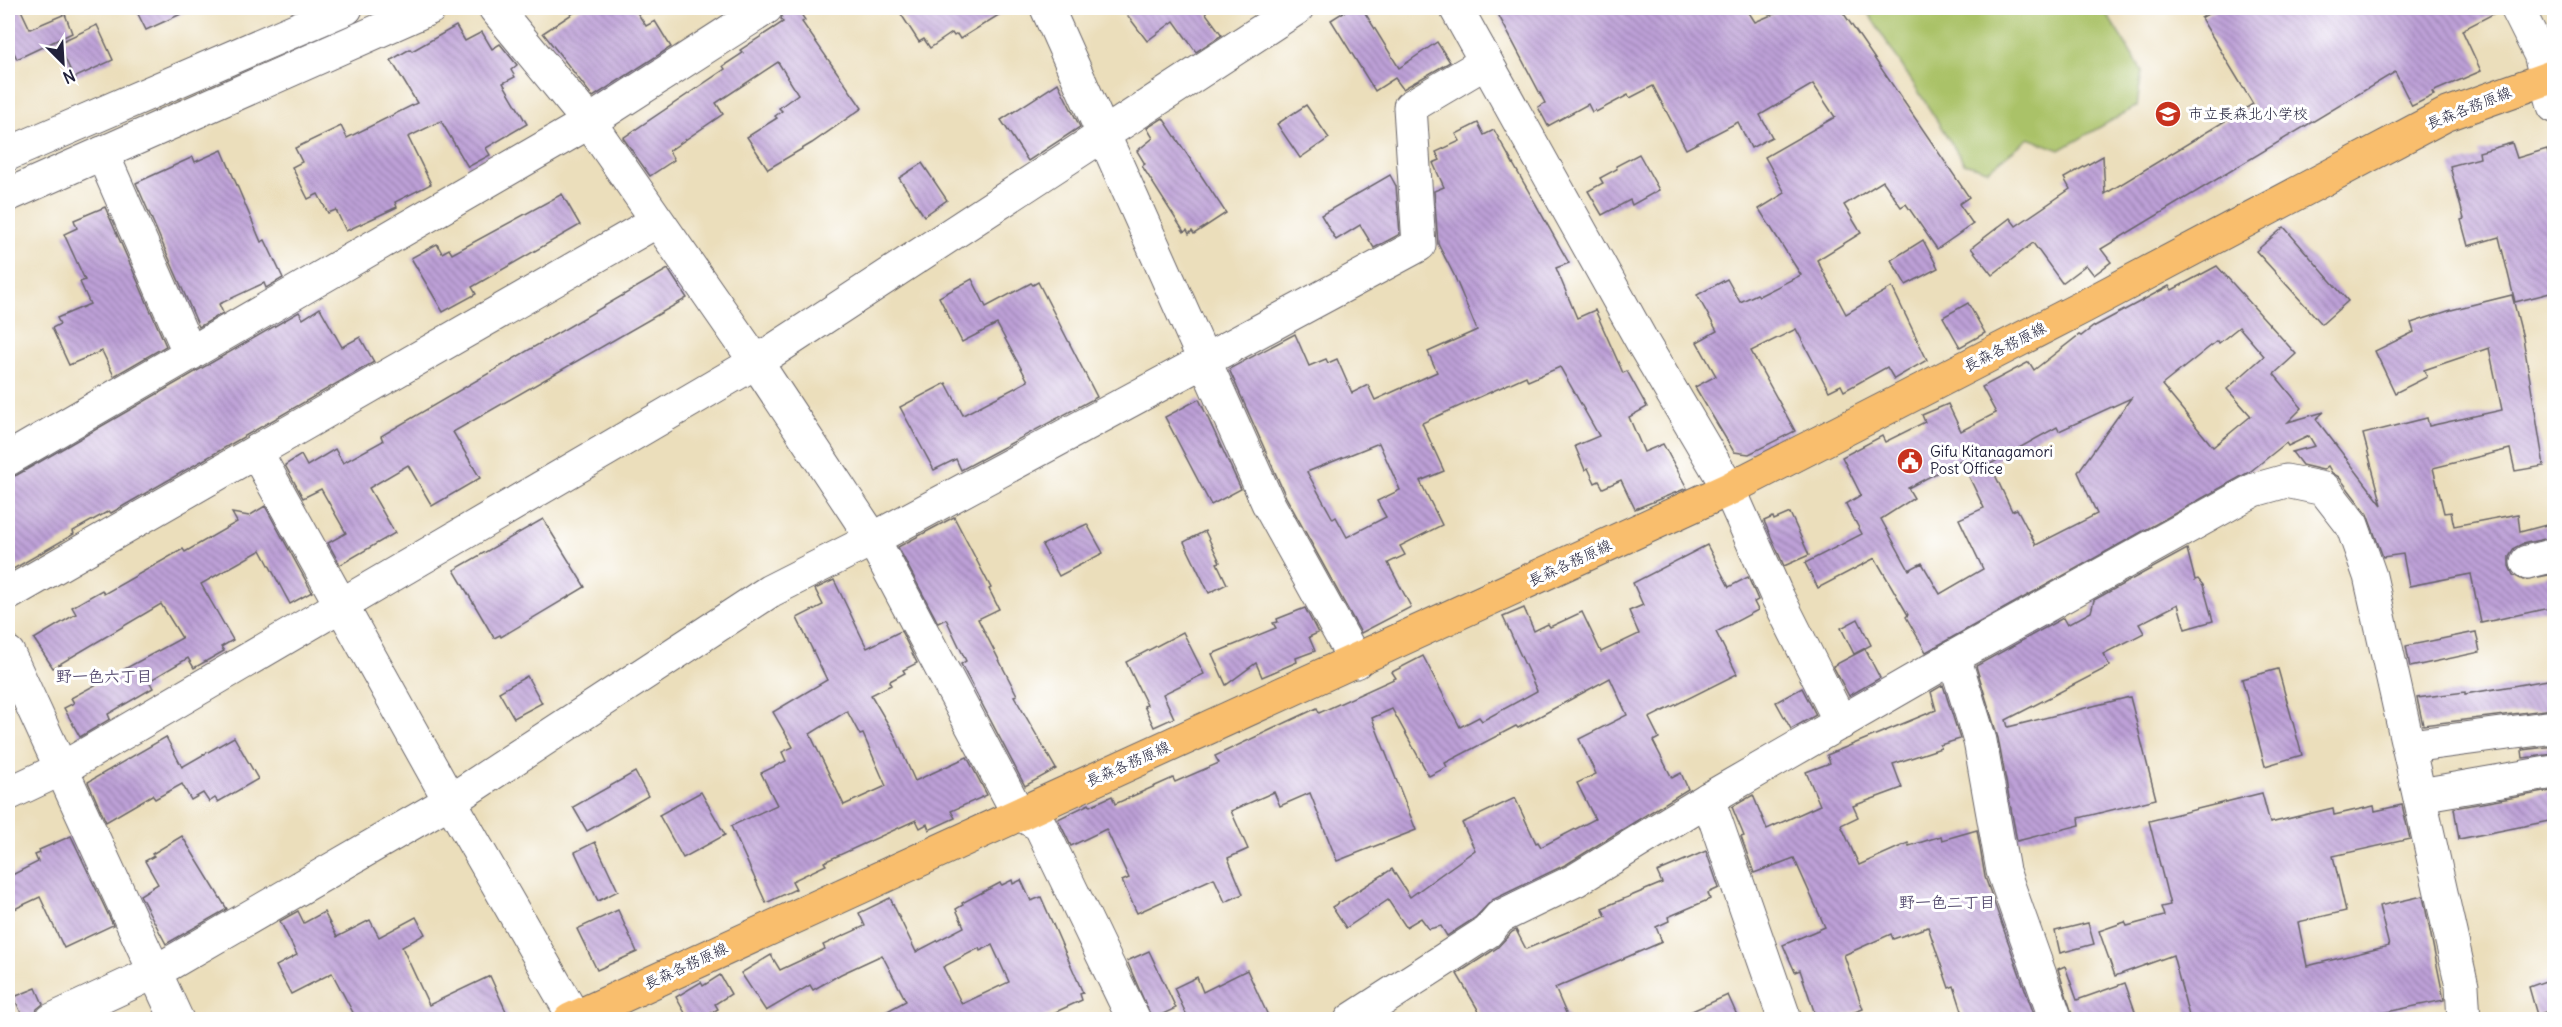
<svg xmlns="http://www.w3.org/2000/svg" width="2562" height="1027" viewBox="0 0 2562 1027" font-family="Delius,'Klee One',sans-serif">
<defs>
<pattern id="building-back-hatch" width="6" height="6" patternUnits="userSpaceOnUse" patternTransform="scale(1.5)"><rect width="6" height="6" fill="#bda0d7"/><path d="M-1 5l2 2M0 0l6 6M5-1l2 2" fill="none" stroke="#9982b0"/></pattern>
</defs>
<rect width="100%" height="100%" fill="#fff"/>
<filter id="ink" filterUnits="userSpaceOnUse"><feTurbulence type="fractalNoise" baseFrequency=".0167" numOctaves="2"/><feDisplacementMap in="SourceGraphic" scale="12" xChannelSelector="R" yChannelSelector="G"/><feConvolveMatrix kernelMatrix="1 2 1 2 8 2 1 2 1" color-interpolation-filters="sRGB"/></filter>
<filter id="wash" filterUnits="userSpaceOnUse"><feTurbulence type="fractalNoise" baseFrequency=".008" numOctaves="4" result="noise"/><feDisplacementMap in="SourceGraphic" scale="24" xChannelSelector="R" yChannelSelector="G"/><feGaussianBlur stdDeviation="1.35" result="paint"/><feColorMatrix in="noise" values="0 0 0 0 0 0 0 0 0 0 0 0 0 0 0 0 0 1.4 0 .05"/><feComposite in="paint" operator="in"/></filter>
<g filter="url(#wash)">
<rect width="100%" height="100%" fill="#ebdebb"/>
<!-- grass -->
<polygon fill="#aac268" stroke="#667252" stroke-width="1.5" points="1865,8 2103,8 2142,71 2137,106 2060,150 2029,138 1988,170 1964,163"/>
<g id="blocks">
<!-- building -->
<g fill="url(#building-back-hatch)" fill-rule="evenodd">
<polygon points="8,8 20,8 30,29 65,14 72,33 17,59 8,40"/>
<polygon points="135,8 194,8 146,30"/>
<polygon points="581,8 634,8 646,26 655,21 671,47 593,97 543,33"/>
<polygon points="789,8 797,8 805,20 802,22 862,108 812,143 768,169 747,137 777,118 775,116 782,111 779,108 798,94 778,62 716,103 723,114 669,151 674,160 650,176 623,138 725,69 723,66 743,53 740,50 783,22 781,19 784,11"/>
<polygon points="897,8 1010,8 960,39 957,34 954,36 952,33 930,48 924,39 919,42"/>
<polygon points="1122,8 1202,8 1222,35 1196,52 1174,21 1147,41"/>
<polygon points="1350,8 1362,8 1399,68 1437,42 1450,62 1403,89 1395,78 1375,91 1331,20"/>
<polygon points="1510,8 1746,8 1755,22 1788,8 1840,8 1969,197 1959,204 1973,224 1937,249 1906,204 1901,207 1883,181 1844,205 1861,233 1817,260 1846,314 1892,287 1927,360 1894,379 1887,367 1844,391 1841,385 1829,391 1796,329 1751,351 1795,431 1749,454 1734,452 1695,387 1716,376 1697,342 1717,331 1697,295 1727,279 1740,302 1757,294 1759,296 1801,275 1759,209 1785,193 1765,157 1835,117 1813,84 1760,115 1772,137 1751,148 1738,122 1686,149 1653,86 1630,98 1628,95 1596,112 1595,110 1592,112 1588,104 1548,126 1538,107 1545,103 1498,14"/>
<polygon points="2218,8 2498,8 2499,11 2462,30 2481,71 2432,92 2434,95 2412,106 2395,72 2101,249 2111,262 2094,275 2086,265 2062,283 2033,243 1992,275 1971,248 2010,218 2016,226 2070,189 2064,178 2103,156 2105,194 2253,104 2201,18"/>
<polygon points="97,25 113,60 74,78 58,43"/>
<polygon points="456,26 465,41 482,32 492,49 500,44 517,65 511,70 515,77 503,83 527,124 486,148 490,155 468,167 441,121 408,137 431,184 395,202 397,207 346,231 336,210 328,213 318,194 308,199 292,167 302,162 295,148 341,126 347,138 417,103 391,60 410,49 412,51"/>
<polygon points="1058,83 1080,127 1028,161 1001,120"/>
<polygon points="1306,105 1329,138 1300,158 1277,124"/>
<polygon points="1163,118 1226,213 1194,234 1192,231 1189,234 1187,230 1184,232 1142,166 1145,164 1137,151 1153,138 1147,128"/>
<path d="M 1478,123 L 1484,135 L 1494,130 L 1569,263 L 1556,268 L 1577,318 L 1595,310 L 1623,373 L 1627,371 L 1647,407 L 1629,417 L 1644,452 L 1663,444 L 1687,488 L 1635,509 L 1621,480 L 1603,488 L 1599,481 L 1595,483 L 1588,468 L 1585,470 L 1575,446 L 1599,436 L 1560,367 L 1528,381 L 1526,376 L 1422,423 L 1444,471 L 1420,481 L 1442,525 L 1400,546 L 1405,555 L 1388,563 L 1411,607 L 1361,633 L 1286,497 L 1229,369 L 1295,334 L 1309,366 L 1326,359 L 1328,363 L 1337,359 L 1352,393 L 1368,385 L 1375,400 L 1437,372 L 1428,352 L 1477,330 L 1454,275 L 1438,244 L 1434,191 L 1444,187 L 1433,163 L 1440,160 L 1436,152 L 1460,141 L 1456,134 ZM 1379,443 L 1400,490 L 1377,501 L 1386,517 L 1347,537 L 1336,517 L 1333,519 L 1307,472 Z"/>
<polygon points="2512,143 2517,158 2547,149 2554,177 2554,292 2515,302 2499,237 2468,246 2461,220 2464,219 2450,166 2480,158 2479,152"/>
<polygon points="222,150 261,242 265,240 283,278 266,288 264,283 219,304 223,313 199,327 136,183 193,157 195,162"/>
<polygon points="1639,154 1659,190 1632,205 1630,200 1602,215 1588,191 1603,183 1600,178 1617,169 1616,166"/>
<polygon points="922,163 947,200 924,216 899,178"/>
<polygon points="1390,175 1396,186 1400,234 1374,248 1360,225 1336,240 1321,215"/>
<polygon points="562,194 580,225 472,287 476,294 443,312 411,258 437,244 442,253 449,249 452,254"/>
<polygon points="105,207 166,346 114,376 102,351 69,365 52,328 60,324 57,318 90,304 80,282 85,280 64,234 77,228 74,220"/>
<polygon points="2284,227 2348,301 2322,324 2256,251"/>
<polygon points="1923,240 1938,268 1906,285 1891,260"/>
<path d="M 2217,266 L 2296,354 L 2274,374 L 2302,408 L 2288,422 L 2324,412 L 2316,419 L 2382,505 L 2363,434 L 2427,418 L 2429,426 L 2502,410 L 2489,348 L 2424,370 L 2427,377 L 2395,393 L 2375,351 L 2414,332 L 2411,323 L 2451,310 L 2512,295 L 2523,338 L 2544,466 L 2515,471 L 2510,449 L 2433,468 L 2444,513 L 2451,512 L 2454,526 L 2518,514 L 2520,532 L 2554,523 L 2554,537 L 2522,544 L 2514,548 L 2509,556 L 2509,566 L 2513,575 L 2523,580 L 2554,574 L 2554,607 L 2481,623 L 2471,574 L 2409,586 L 2403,554 L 2383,557 L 2367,514 L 2339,477 L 2332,473 L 2328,466 L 2323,470 L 2302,465 L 2292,452 L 2315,446 L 2309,436 L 2288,446 L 2286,443 L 2251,471 L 1926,652 L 1906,617 L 1908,615 L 1875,558 L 1818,588 L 1805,563 L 1862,534 L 1846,504 L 1861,495 L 1842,457 L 1882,436 L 1885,442 L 1925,422 L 1922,415 L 1948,404 L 1961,431 L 1996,413 L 1982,387 L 2029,362 L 2034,370 L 2079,335 L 2081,336 L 2093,327 L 2169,286 L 2172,290 ZM 2239,327 L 2264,356 L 2227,389 L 2251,416 L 2213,447 L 2162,385 L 2217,341 L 2219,343 ZM 2131,398 L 2078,472 L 2097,514 L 2036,545 L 2017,509 L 2012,511 L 1990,464 L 2057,427 L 2059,431 ZM 1961,460 L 1984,508 L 1959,519 L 1983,569 L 1940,594 L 1922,563 L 1909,570 L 1881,519 L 1914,498 L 1908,488 Z"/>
<polygon points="668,269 687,298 453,432 480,478 432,506 408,465 369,488 395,533 340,565 328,543 346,533 321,489 303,498 285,465 301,455 307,466 335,449 343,463 383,441 381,436"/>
<polygon points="972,279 986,307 1031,283 1033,285 1038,282 1097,397 961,470 956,459 934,470 900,407 946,383 963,415 1028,381 997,324 962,342 939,297"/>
<polygon points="1968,303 1985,333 1960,347 1943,317"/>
<polygon points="320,308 342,347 360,337 374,362 111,513 109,511 73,531 74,534 8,572 8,478 17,475 299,312 303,319"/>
<polygon points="1199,399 1241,489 1211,505 1165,417"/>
<polygon points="265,506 312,592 290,604 261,550 201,584 233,640 221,647 224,651 194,668 188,658 149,681 153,688 108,714 110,719 80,737 64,708 74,703 71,698 182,638 161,604 53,668 34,639 76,614 72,607 102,590 104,594 183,549 185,552 237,522 232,513 249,516"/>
<polygon points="1790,513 1809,555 1784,566 1764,521 1773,517 1774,520"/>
<polygon points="954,517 991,588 989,589 999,609 978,619 1017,695 1014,696 1056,769 1025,786 961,664 966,661 946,619 938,623 898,547"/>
<polygon points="543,519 585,587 501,637 500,635 494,638 454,570"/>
<polygon points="1087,524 1103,553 1059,576 1042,545"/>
<polygon points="1205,531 1220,562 1217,563 1227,584 1209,593 1184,542"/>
<polygon points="1707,545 1729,587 1748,577 1758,600 1754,602 1758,610 1716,632 1737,674 1649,718 1659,738 1653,741 1672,778 1681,773 1688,789 1567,864 1492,900 1475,918 1447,936 1441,926 1429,929 1421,918 1406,927 1388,900 1346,928 1332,907 1392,869 1410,897 1475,850 1462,823 1515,798 1536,843 1538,842 1541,847 1595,819 1577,783 1596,774 1579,739 1627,715 1610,678 1518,728 1516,726 1445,763 1447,767 1429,776 1392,709 1372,718 1416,830 1337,861 1310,793 1280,806 1274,792 1231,811 1248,849 1228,858 1243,894 1225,902 1214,878 1137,913 1122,881 1129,878 1106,829 1071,846 1058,819 1089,804 1090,806 1112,796 1115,804 1173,778 1175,782 1219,763 1215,756 1317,708 1319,713 1396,678 1392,672 1423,656 1460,727 1479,717 1482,721 1537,691 1503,617 1524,608 1534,631 1548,624 1550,627 1582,612 1601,652 1639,634 1629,611 1643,605 1633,583"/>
<polygon points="2187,549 2195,580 2198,579 2203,585 2213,621 2185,629 2178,604 2139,624 2144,633 2103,654 2110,666 2006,720 2008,727 2130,697 2156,799 2079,818 2080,825 2017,841 1998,738 1976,666 2063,618 2067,625 2091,612 2094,600"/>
<path d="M 834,580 L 867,648 L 901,631 L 917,663 L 903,670 L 905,673 L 890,681 L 891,685 L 871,695 L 894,734 L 915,781 L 967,757 L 987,795 L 951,811 L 955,818 L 929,830 L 927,824 L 920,828 L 916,820 L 824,862 L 826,865 L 792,881 L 796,889 L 766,903 L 731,826 L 777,805 L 761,773 L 786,761 L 782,752 L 793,747 L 773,712 L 827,680 L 797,618 L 823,605 L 815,589 ZM 847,711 L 860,735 L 863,734 L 886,786 L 844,805 L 810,734 Z"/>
<polygon points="1305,608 1318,633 1309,637 1315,651 1296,658 1297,662 1262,677 1256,663 1226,685 1212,654 1276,628 1273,623 1278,622 1277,619"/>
<polygon points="1858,619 1871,645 1854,654 1841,628"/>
<polygon points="1183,632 1204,674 1163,694 1174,718 1154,727 1144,706 1147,705 1126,662"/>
<polygon points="2476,632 2480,652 2410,667 2406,646"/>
<polygon points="1865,649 1880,678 1849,696 1833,666"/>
<polygon points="2278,669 2302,755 2265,766 2242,679"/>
<polygon points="527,676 542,703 514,718 499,692"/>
<polygon points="2554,679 2554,709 2423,725 2417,698 2465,692 2465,694"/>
<polygon points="1943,685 1960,739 1940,745 1941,748 1893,764 1902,788 1853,806 1858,817 1841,825 1859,865 1908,843 1909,846 1941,836 1942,840 1977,830 1985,877 2036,1020 1965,1020 1954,986 1949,988 1928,927 1893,939 1891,934 1844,955 1863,1009 1833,1020 1817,1020 1800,970 1795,972 1783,945 1825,927 1794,858 1754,873 1741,837 1744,836 1732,807 1753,795 1767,829 1820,805 1806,772 1830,763 1827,755 1936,710 1931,692"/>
<polygon points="1802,688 1816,715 1791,729 1776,702"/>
<polygon points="166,737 182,767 234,737 258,779 218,802 215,798 209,802 203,793 191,800 182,784 155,799 152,795 106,822 88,782"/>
<polygon points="2554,746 2554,754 2523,758 2522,750"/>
<polygon points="635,772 648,796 587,831 573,807"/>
<polygon points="2551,791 2554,820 2459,839 2454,808"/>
<polygon points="701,792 725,835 683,858 659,815"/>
<polygon points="2262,793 2270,823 2333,808 2334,815 2374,806 2375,811 2402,805 2410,839 2333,856 2346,911 2298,922 2307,966 2389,946 2379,906 2423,896 2444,1000 2349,1020 2190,1020 2173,955 2115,976 2099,931 2125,922 2127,926 2164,916 2161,907 2170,905 2149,821"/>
<polygon points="71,836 113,925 64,948 40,897 8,912 8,877 38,862 35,855 40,853 39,850"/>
<polygon points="182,836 227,909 166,944 140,895 158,884 145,861 154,856 152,854"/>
<polygon points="595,842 618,891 598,901 575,852"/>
<polygon points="1706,851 1719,888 1708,893 1710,899 1668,917 1669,921 1656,927 1662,942 1555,988 1569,1020 1484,1020 1457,974 1497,948 1512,932 1516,930 1526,949 1606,916 1602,908 1662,883 1657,872"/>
<path d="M 1012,880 L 1013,884 L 1021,880 L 1031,901 L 1041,897 L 1083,993 L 1080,994 L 1082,1000 L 1038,1020 L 871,1020 L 906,1001 L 882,955 L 841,974 L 813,990 L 810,985 L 766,1011 L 741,973 L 771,955 L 780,970 L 825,949 L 823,945 L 865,926 L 859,913 L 890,898 L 916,952 L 964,927 L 956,909 L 963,905 L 962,903 L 1000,883 L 1002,885 ZM 992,945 L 1009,982 L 962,1004 L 943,967 L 979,948 L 980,951 Z"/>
<polygon points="618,910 637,952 597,970 577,929"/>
<polygon points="298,911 304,923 324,912 337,937 370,920 379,937 416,917 425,934 402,947 429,1005 490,976 510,1020 357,1020 332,973 291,994 276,966 297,955 280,921"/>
<polygon points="2088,923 2094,944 2060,953 2055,931"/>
<polygon points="1149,951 1176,1008 1152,1019 1127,961"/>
<polygon points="2065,966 2077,1000 2125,983 2136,1014 2120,1020 2074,1020 2058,969"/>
<polygon points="1247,970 1270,1020 1189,1020 1174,988 1197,977 1203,992"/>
<polygon points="720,975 731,994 715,1004 718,1009 700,1020 689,1020 676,997 701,982 703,986"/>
<polygon points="2554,978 2554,1009 2537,1015 2529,987"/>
<polygon points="36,988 43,1004 37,1009 34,1016 24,1020 14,997"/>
<polygon points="1728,995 1739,1020 1672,1020"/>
</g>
</g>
</g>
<g filter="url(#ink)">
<use href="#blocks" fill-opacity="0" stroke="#686468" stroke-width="1.5"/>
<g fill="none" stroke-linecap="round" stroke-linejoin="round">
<defs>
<g id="minor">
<polyline points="495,8 589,122 756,362 873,539 1018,813 1040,825 1134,1020"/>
<polyline points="1047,8 1268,503 1356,662"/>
<polyline points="1456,8 1644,345 1729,489 1776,594 1841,723"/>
<polyline points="2517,8 2540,54 2554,106"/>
<polyline points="102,153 190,354"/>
<polyline points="8,154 346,8"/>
<polyline points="8,195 430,8"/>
<polyline points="256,452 450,801 574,1017"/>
<polyline points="8,459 589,122 766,8"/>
<polyline points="2527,562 2554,555"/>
<polyline points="8,594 657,221"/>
<polyline points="8,653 177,1020"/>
<polyline points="1954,657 1980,741 2003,871 2056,1020"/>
<polyline points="2410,746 2554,727"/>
<polyline points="8,794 63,768 756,362 1297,8"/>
<polyline points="2420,795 2554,772"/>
<polyline points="1708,799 1785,1020"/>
<polyline points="52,1020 155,972 450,801 770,591 873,539 1419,245 1410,107 1486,62"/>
<polyline points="1351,1020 1487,932 1500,917 1576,880 1708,799 1954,657 2254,490 2286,481 2324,489 2352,525 2370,576 2462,986 2464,1020"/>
</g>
<polyline id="major" points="570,1020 1729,489 2083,307 2445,115 2554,76"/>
</defs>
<!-- minor casing -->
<use href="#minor" stroke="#686468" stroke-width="35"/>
<!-- major casing -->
<use href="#major" stroke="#686468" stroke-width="35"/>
<!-- minor -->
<use href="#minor" stroke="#fff" stroke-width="33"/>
<!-- major -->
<use href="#major" stroke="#f9be6d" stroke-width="33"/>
</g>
</g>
<!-- icons -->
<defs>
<symbol id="school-disc" viewBox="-11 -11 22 22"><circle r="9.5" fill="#c8321e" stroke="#fff"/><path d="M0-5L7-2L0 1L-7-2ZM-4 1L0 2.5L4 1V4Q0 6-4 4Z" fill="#fff"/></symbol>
<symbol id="civic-disc" viewBox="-11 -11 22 22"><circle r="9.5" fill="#c8321e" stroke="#fff"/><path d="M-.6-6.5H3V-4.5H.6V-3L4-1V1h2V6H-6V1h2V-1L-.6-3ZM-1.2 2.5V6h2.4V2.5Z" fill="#fff"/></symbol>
</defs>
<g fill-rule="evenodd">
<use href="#school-disc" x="2153" y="99" width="30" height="30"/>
<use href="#civic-disc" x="1895" y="446" width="30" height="30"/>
</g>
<g text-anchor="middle" stroke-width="6" stroke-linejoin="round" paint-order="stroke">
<!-- street labels -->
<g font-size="15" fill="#22223b" stroke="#fff">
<text transform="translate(2469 108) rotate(-22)" y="5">長森各務原線</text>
<text transform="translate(2005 347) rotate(-27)" y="5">長森各務原線</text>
<text transform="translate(1570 563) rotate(-25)" y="5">長森各務原線</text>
<text transform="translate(1128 764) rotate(-24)" y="5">長森各務原線</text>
<text transform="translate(686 966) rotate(-25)" y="5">長森各務原線</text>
</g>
<!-- poi labels -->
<g font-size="15" fill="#22223b" stroke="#fff" text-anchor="start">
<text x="2188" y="119">市立長森北小学校</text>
<text x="1930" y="457">Gifu Kitanagamori<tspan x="1930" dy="17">Post Office</tspan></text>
</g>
<!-- neighbourhood labels -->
<g font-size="16" font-weight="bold" fill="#584e72" stroke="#fff">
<text x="104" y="682">野一色六丁目</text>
<text x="1947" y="908">野一色二丁目</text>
</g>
</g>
<!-- margin -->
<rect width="2562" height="1027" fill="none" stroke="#fff" stroke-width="30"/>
<!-- north arrow -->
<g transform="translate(63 63) rotate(156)" stroke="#ffffff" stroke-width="4.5" paint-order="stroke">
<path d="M0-4.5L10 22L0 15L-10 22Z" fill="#22223b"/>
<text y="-9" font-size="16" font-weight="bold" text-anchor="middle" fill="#22223b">N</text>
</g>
</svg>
